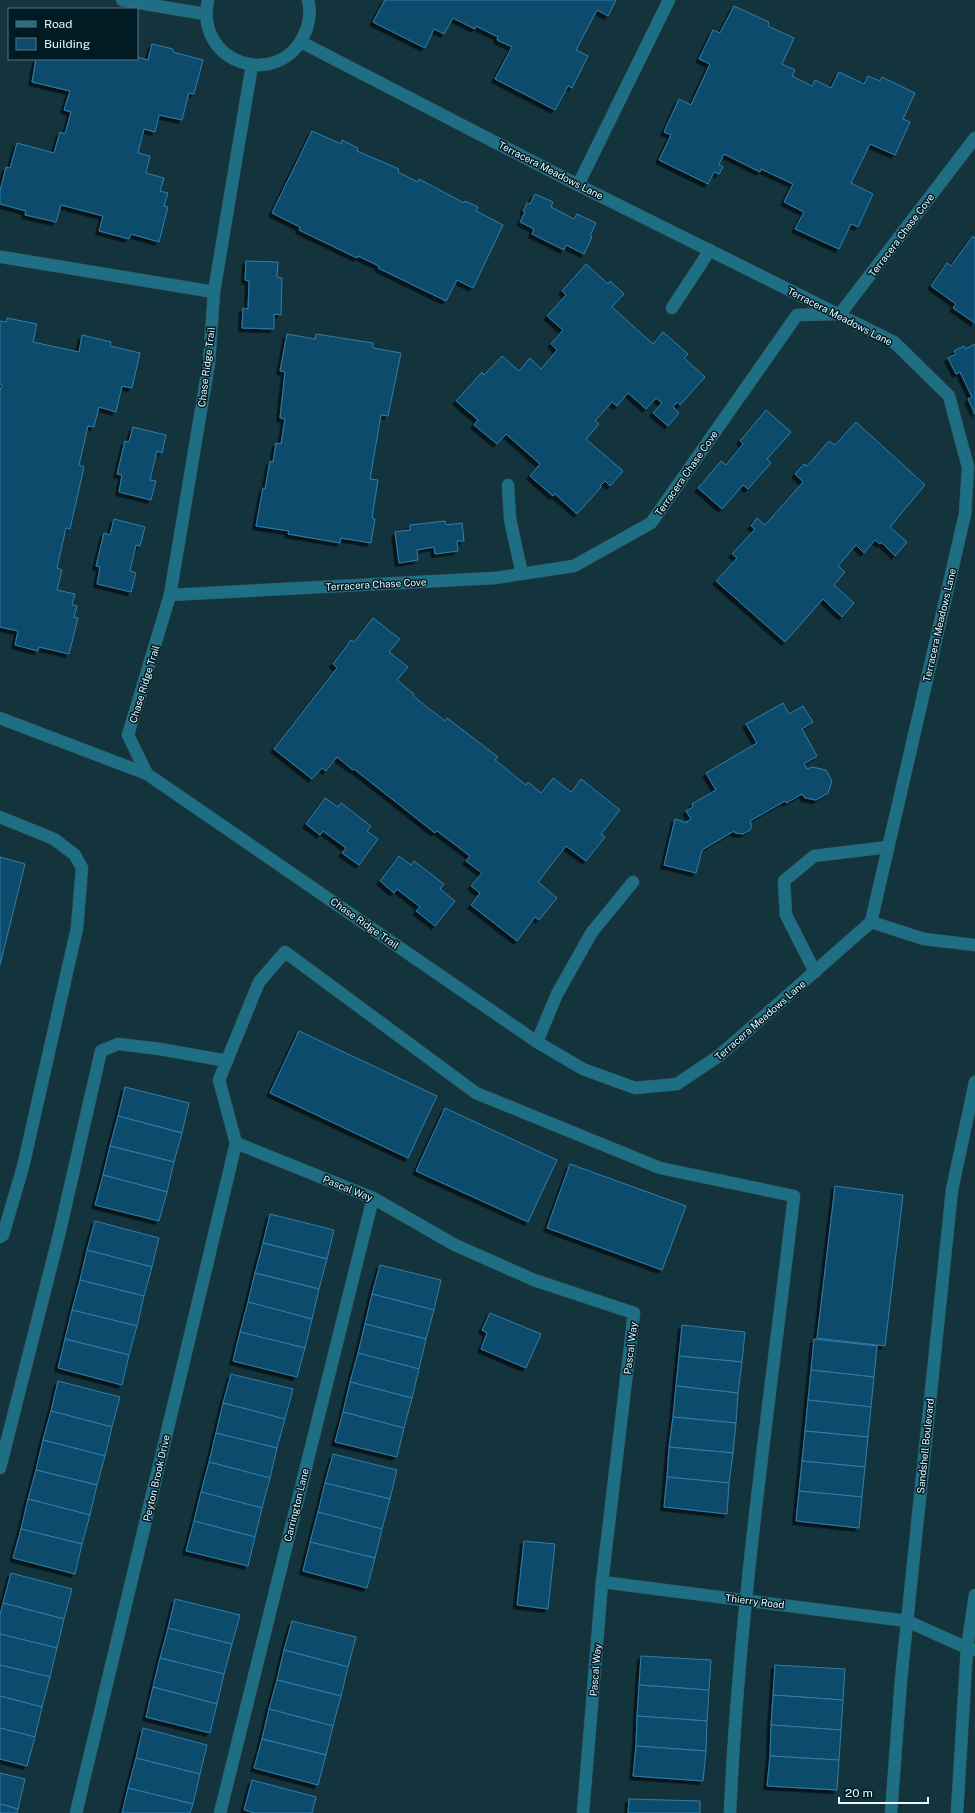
<svg xmlns="http://www.w3.org/2000/svg" width="975" height="1813" viewBox="0 0 975 1813" font-family="'Public Sans',sans-serif">
<defs>
<filter id="shadow"><feDropShadow dx="-3.5" dy="3.5" stdDeviation="0" flood-color="#0009"/></filter>
</defs>
<rect width="100%" height="100%" fill="#14343d"/>
<!-- building -->
<g fill="#0e4c6d" stroke="#317daa" filter="url(#shadow)">
<polygon points="385,0 616,0 608,16 597,10 576,50 588,56 572,88 568,86 555,110 495,79 512,47 497,40 498,37 476,26 475,29 453,18 444,34 434,29 425,48 373,22"/>
<polygon points="734,6 769,22 768,26 794,38 782,64 795,70 792,76 812,86 815,80 831,88 839,72 864,84 868,76 880,81 882,77 915,93 903,119 910,122 895,155 870,144 851,183 873,194 858,227 851,224 839,249 795,229 804,212 784,202 793,184 761,169 760,172 724,154 719,164 723,167 719,174 714,172 708,184 659,160 671,135 664,132 679,99 691,105 710,64 699,59 713,30 720,33"/>
<polygon points="152,44 173,49 173,52 203,60 194,94 189,93 182,120 159,115 155,132 144,129 138,153 150,156 146,173 164,178 160,191 168,193 164,206 168,207 159,242 131,234 129,239 99,231 103,216 61,205 56,222 25,215 26,211 0,204 0,191 6,167 10,168 17,143 54,153 60,132 65,134 71,112 64,110 70,91 32,82 36,59 137,59 137,57 148,60"/>
<polygon points="312,131 341,144 342,140 358,148 357,151 399,169 398,172 418,182 419,179 464,203 465,201 478,207 476,211 503,225 473,288 457,280 446,301 378,268 379,266 358,256 357,258 299,230 300,227 272,213"/>
<polygon points="535,194 553,202 551,207 574,219 577,214 596,223 590,236 592,237 584,254 566,245 564,250 532,234 534,229 520,222 525,212 523,211 527,203 530,204"/>
<polygon points="973,236 975,238 975,323 953,308 956,304 931,286 947,263 951,266"/>
<polygon points="246,261 278,262 277,277 282,278 281,315 274,314 274,329 242,328 243,308 248,309 249,281 245,280"/>
<polygon points="586,264 608,284 610,281 624,294 612,307 653,344 663,332 688,354 684,358 705,377 680,405 677,402 673,407 679,413 668,426 653,413 662,403 656,398 646,409 628,393 617,406 612,402 595,421 599,424 586,439 623,471 610,486 605,481 600,486 601,487 577,514 555,494 553,496 530,476 540,464 506,434 497,444 474,425 478,420 456,401 482,372 484,375 502,356 519,371 530,358 541,369 557,350 551,344 563,330 547,316 566,295 562,291"/>
<polygon points="7,318 37,324 33,342 79,352 82,335 111,342 110,346 140,353 132,388 122,386 116,412 99,407 94,427 88,426 79,465 84,467 70,529 66,528 57,568 62,570 57,590 75,594 72,605 77,606 74,617 78,618 69,654 39,647 38,651 15,645 18,631 0,627 0,391 2,385 0,384 0,321 6,322"/>
<polygon points="287,334 315,339 316,334 373,343 373,348 401,353 388,416 381,415 370,479 378,480 372,518 375,519 371,543 341,538 340,543 288,534 289,531 256,526 263,488 265,489 270,461 273,462 276,443 281,444 285,419 280,418 285,372 280,371"/>
<polygon points="975,344 975,414 968,399 972,397 960,372 956,374 948,358 956,354 954,351 964,346 965,349"/>
<polygon points="766,410 791,432 767,459 771,463 748,489 743,485 722,509 698,488 721,461 726,465 743,444 740,441"/>
<polygon points="856,422 925,485 890,527 907,542 895,556 881,542 880,544 875,540 864,553 856,545 838,566 845,572 834,585 854,603 842,617 823,599 785,642 716,581 737,558 732,554 755,529 751,526 757,518 765,525 803,482 795,474 804,464 807,466 829,441 835,445"/>
<polygon points="133,427 166,435 162,453 157,451 150,480 156,481 151,500 119,492 122,475 117,474 125,441 129,442"/>
<polygon points="114,519 145,527 140,546 136,545 130,571 136,573 131,592 97,584 100,567 96,566 104,533 110,535"/>
<polygon points="445,521 446,525 462,523 464,541 457,541 458,551 435,554 434,547 417,550 418,560 399,563 395,532 410,530 410,525"/>
<polygon points="373,618 400,639 389,652 408,667 397,680 414,694 413,696 445,721 447,718 498,757 495,760 526,785 528,782 541,793 553,778 571,792 581,779 620,810 601,834 605,837 586,861 566,846 538,882 557,898 539,920 535,917 517,941 471,905 480,893 471,886 482,873 466,861 470,856 437,831 435,833 354,769 353,770 337,757 326,771 322,768 312,779 274,749 337,668 333,664 351,640 354,642"/>
<polygon points="783,703 789,714 803,706 813,722 802,729 817,756 804,764 807,769 812,767 826,770 832,781 828,793 816,800 805,798 802,794 786,803 785,801 750,821 752,826 750,830 743,834 735,833 734,831 702,850 696,873 664,865 675,819 687,823 686,822 691,819 686,811 693,807 692,804 716,790 706,773 757,743 746,724"/>
<polygon points="325,798 338,807 341,803 371,826 367,831 378,839 359,865 342,853 346,848 323,831 320,835 306,824"/>
<polygon points="399,856 411,865 414,861 444,884 440,889 455,901 435,926 416,911 420,907 397,889 394,893 380,881"/>
<polygon points="0,857 25,864 0,965"/>
<polygon points="299,1031 437,1096 408,1158 270,1093"/>
<polygon points="125,1087 189,1103 182,1133 118,1116"/>
<polygon points="445,1108 557,1160 528,1222 416,1171"/>
<polygon points="118,1116 182,1133 174,1162 110,1146"/>
<polygon points="110,1146 174,1162 167,1192 103,1175"/>
<polygon points="570,1164 686,1206 662,1270 547,1228"/>
<polygon points="103,1175 167,1192 159,1221 95,1205"/>
<polygon points="835,1186 903,1195 885,1346 817,1338"/>
<polygon points="270,1214 334,1230 327,1259 263,1243"/>
<polygon points="95,1221 159,1238 152,1267 87,1250"/>
<polygon points="263,1243 327,1259 319,1289 255,1273"/>
<polygon points="87,1250 152,1267 144,1296 80,1280"/>
<polygon points="380,1265 441,1280 434,1310 372,1294"/>
<polygon points="255,1273 319,1289 312,1319 248,1302"/>
<polygon points="80,1280 144,1296 137,1326 72,1310"/>
<polygon points="372,1294 434,1310 426,1339 365,1324"/>
<polygon points="248,1302 312,1319 305,1348 240,1332"/>
<polygon points="72,1310 137,1326 129,1355 65,1339"/>
<polygon points="490,1313 541,1334 526,1368 481,1349 487,1333 482,1330"/>
<polygon points="365,1324 426,1339 419,1369 358,1353"/>
<polygon points="682,1325 745,1332 742,1362 679,1356"/>
<polygon points="240,1332 305,1348 297,1377 233,1361"/>
<polygon points="65,1339 129,1355 122,1385 58,1368"/>
<polygon points="814,1339 877,1346 874,1377 811,1370"/>
<polygon points="358,1353 419,1369 412,1398 350,1382"/>
<polygon points="679,1356 742,1362 738,1393 676,1386"/>
<polygon points="811,1370 874,1377 871,1407 808,1400"/>
<polygon points="231,1374 293,1389 285,1419 223,1403"/>
<polygon points="58,1381 120,1397 112,1427 51,1411"/>
<polygon points="350,1382 412,1398 404,1428 343,1412"/>
<polygon points="676,1386 738,1393 736,1423 673,1417"/>
<polygon points="808,1400 871,1407 868,1437 805,1431"/>
<polygon points="223,1403 285,1419 277,1448 216,1433"/>
<polygon points="51,1411 112,1427 105,1456 43,1440"/>
<polygon points="343,1412 404,1428 397,1457 335,1442"/>
<polygon points="673,1417 736,1423 733,1453 669,1447"/>
<polygon points="805,1431 868,1437 865,1467 802,1461"/>
<polygon points="216,1433 277,1448 270,1478 209,1462"/>
<polygon points="43,1440 105,1456 97,1485 36,1470"/>
<polygon points="669,1447 733,1453 729,1483 667,1477"/>
<polygon points="333,1454 397,1470 390,1499 325,1483"/>
<polygon points="802,1461 865,1467 862,1497 799,1491"/>
<polygon points="209,1462 270,1478 262,1508 201,1492"/>
<polygon points="36,1470 97,1485 90,1515 28,1499"/>
<polygon points="667,1477 729,1483 727,1514 664,1507"/>
<polygon points="325,1483 390,1499 382,1529 318,1512"/>
<polygon points="799,1491 862,1497 859,1528 796,1521"/>
<polygon points="201,1492 262,1508 255,1537 194,1521"/>
<polygon points="28,1499 90,1515 82,1544 21,1529"/>
<polygon points="318,1512 382,1529 375,1558 310,1542"/>
<polygon points="194,1521 255,1537 248,1566 186,1551"/>
<polygon points="21,1529 82,1544 75,1574 13,1558"/>
<polygon points="524,1541 555,1544 548,1609 517,1605"/>
<polygon points="310,1542 375,1558 367,1588 303,1571"/>
<polygon points="11,1573 72,1589 64,1619 3,1603"/>
<polygon points="175,1599 240,1615 232,1644 168,1628"/>
<polygon points="3,1603 64,1619 57,1648 0,1634 0,1615"/>
<polygon points="292,1621 356,1637 348,1667 284,1650"/>
<polygon points="168,1628 232,1644 224,1674 160,1658"/>
<polygon points="0,1634 57,1648 50,1677 0,1665"/>
<polygon points="284,1650 348,1667 341,1696 277,1680"/>
<polygon points="641,1656 711,1660 709,1690 639,1685"/>
<polygon points="160,1658 224,1674 217,1704 153,1687"/>
<polygon points="0,1665 50,1677 42,1707 0,1696"/>
<polygon points="775,1665 845,1669 843,1700 773,1695"/>
<polygon points="277,1680 341,1696 333,1726 269,1709"/>
<polygon points="639,1685 709,1690 707,1721 637,1716"/>
<polygon points="153,1687 217,1704 210,1733 146,1717"/>
<polygon points="773,1695 843,1700 841,1730 771,1725"/>
<polygon points="0,1696 42,1707 35,1737 0,1728"/>
<polygon points="269,1709 333,1726 326,1755 262,1739"/>
<polygon points="637,1716 707,1721 706,1751 636,1746"/>
<polygon points="771,1725 841,1730 839,1760 770,1756"/>
<polygon points="0,1728 35,1737 27,1766 0,1759"/>
<polygon points="143,1728 207,1745 200,1774 136,1758"/>
<polygon points="262,1739 326,1755 318,1785 254,1768"/>
<polygon points="636,1746 706,1751 703,1781 633,1776"/>
<polygon points="770,1756 839,1760 837,1790 767,1786"/>
<polygon points="136,1758 200,1774 193,1804 128,1788"/>
<polygon points="0,1773 25,1779 18,1809 0,1804"/>
<polygon points="252,1780 316,1797 312,1813 255,1813 244,1810"/>
<polygon points="128,1788 193,1804 190,1813 122,1813"/>
<polygon points="629,1799 700,1801 700,1813 628,1813"/>
<polygon points="0,1804 18,1809 17,1813 0,1813"/>
</g>
<g fill="none" stroke-linecap="round" stroke-linejoin="round">
<defs>
<g id="service">
<polyline points="122,0 205,14"/>
<path d="M 208,0 C 194,64 280,91 305,33 C 309,23 311,10 308,0"/>
<polyline points="301,42 578,185 894,342 949,396 968,467 965,514 871,922"/>
<polyline points="252,65 214,292 209,363 170,595 128,735 147,774 537,1042 583,1069 635,1088 677,1084 720,1055 871,922 924,939 975,945"/>
<polyline points="578,185 669,0"/>
<polyline points="2,257 214,292"/>
<polyline points="672,308 710,250"/>
<polyline points="508,485 510,519 522,574"/>
<polyline points="170,595 495,578 574,566 651,523 797,315 840,314 975,138"/>
<polyline points="0,718 147,774"/>
<polyline points="0,817 54,839 75,855 82,868 77,928 23,1167 3,1235 0,1237"/>
<polyline points="815,972 786,915 784,881 814,856 888,847"/>
<polyline points="537,1042 557,994 592,932 633,882"/>
<path d="M 236,1143 L 219,1080 L 259,982 L 285,952 L 476,1093 L 660,1168 L 794,1196 C 770,1401 739,1606 730,1813"/>
<polyline points="0,1468 59,1235 101,1051 118,1044 160,1049 227,1061"/>
<polyline points="220,1813 373,1198"/>
</g>
<g id="minor">
<polyline points="602,1582 907,1621 967,1648 975,1650"/>
<polyline points="76,1813 236,1143 373,1198 455,1245 534,1280 634,1313 602,1582 583,1813"/>
</g>
<g id="tertiary">
<polyline points="891,1813 901,1680 952,1190 975,1082"/>
<polyline points="957,1813 967,1648 975,1595"/>
</g>
</defs>
<!-- service casing -->
<use href="#service" stroke="#375058" stroke-width="13"/>
<!-- minor casing -->
<use href="#minor" stroke="#375058" stroke-width="13"/>
<!-- tertiary casing -->
<use href="#tertiary" stroke="#375058" stroke-width="13"/>
<!-- service -->
<use href="#service" stroke="#1e6f84" stroke-width="12"/>
<!-- minor -->
<use href="#minor" stroke="#1e6f84" stroke-width="12"/>
<!-- tertiary -->
<use href="#tertiary" stroke="#1e6f84" stroke-width="12"/>
</g>
<g text-anchor="middle" stroke-width="3" stroke-linejoin="round" paint-order="stroke">
<!-- street labels -->
<g font-size="10" fill="#e6f8fe" stroke="#001b23">
<text transform="translate(551 170) rotate(27)" y="4">Terracera Meadows Lane</text>
<text transform="translate(901 235) rotate(-53)" y="4">Terracera Chase Cove</text>
<text transform="translate(840 316) rotate(27)" y="4">Terracera Meadows Lane</text>
<text transform="translate(206 367) rotate(-83)" y="4">Chase Ridge Trail</text>
<text transform="translate(686 473) rotate(-55)" y="4">Terracera Chase Cove</text>
<text transform="translate(376 584) rotate(-3)" y="4">Terracera Chase Cove</text>
<text transform="translate(939 625) rotate(-77)" y="4">Terracera Meadows Lane</text>
<text transform="translate(144 684) rotate(-73)" y="4">Chase Ridge Trail</text>
<text transform="translate(365 923) rotate(35)" y="4">Chase Ridge Trail</text>
<text transform="translate(760 1020) rotate(-41)" y="4">Terracera Meadows Lane</text>
<text transform="translate(348 1188) rotate(22)" y="4">Pascal Way</text>
<text transform="translate(630 1348) rotate(-83)" y="4">Pascal Way</text>
<text transform="translate(925 1446) rotate(-84)" y="4">Sandshell Boulevard</text>
<text transform="translate(156 1478) rotate(-77)" y="4">Peyton Brook Drive</text>
<text transform="translate(296 1505) rotate(-76)" y="4">Carrington Lane</text>
<text transform="translate(755 1601) rotate(7)" y="4">Thierry Road</text>
<text transform="translate(595 1670) rotate(-85)" y="4">Pascal Way</text>
</g>
</g>
<!-- legend -->
<rect x="8" y="8" width="130" height="52" fill="#001b23" stroke="#5c737b"/>
<rect x="16" y="21" width="20" height="6" fill="#1e6f84" stroke="#5c737b"/>
<text x="44" y="28" font-size="12" fill="#e6f8fe">Road</text>
<rect x="16" y="38" width="20" height="12" fill="#0e4c6d" stroke="#5c737b"/>
<text x="44" y="48" font-size="12" fill="#e6f8fe">Building</text>
<!-- scale -->
<path d="M839 1797v6h89v-6" fill="none" stroke="#e6f8fe" stroke-width="2"/>
<text x="845" y="1797" font-size="12" fill="#e6f8fe" stroke="#001b23" stroke-width="3" paint-order="stroke">20 m</text>
</svg>
